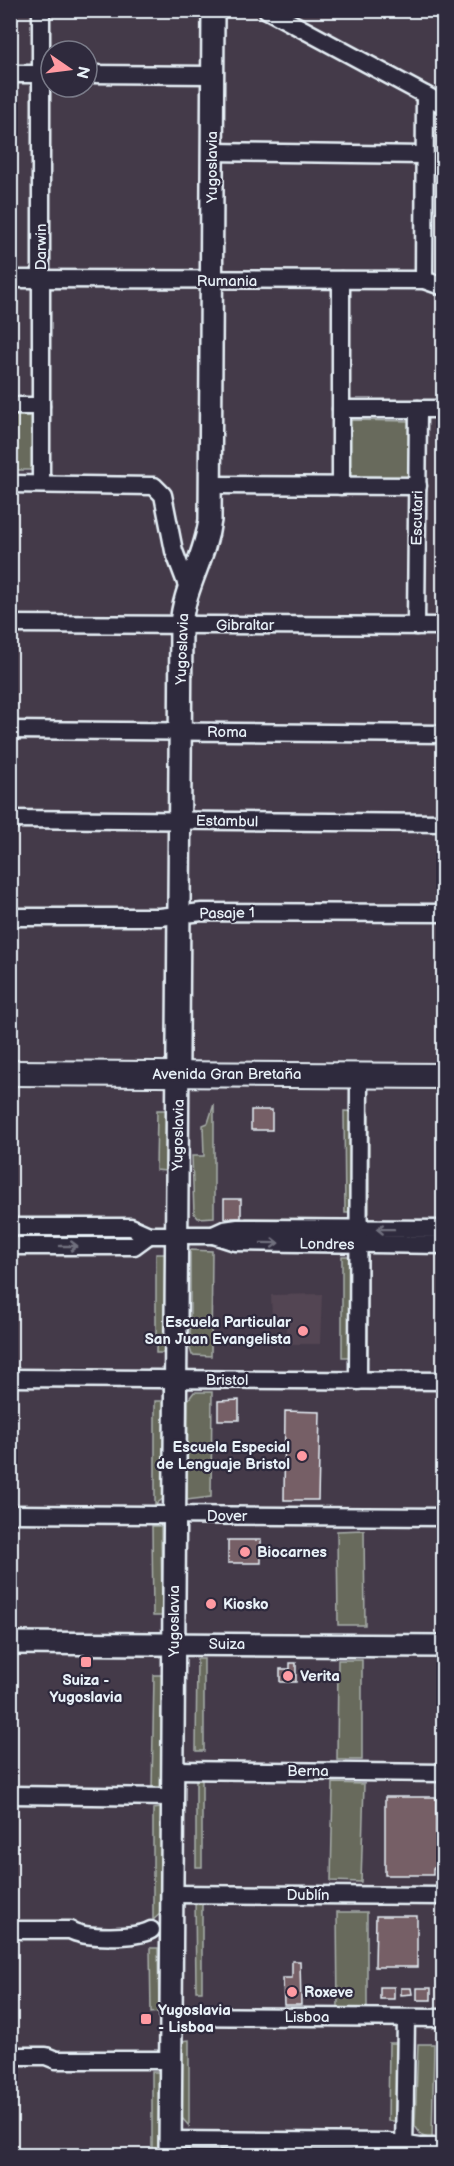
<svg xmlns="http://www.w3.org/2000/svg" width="454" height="2166" viewBox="0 0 454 2166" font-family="'Balsamiq Sans',sans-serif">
<rect width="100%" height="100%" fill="#443a49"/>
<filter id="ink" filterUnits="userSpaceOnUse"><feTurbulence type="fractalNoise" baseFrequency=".0167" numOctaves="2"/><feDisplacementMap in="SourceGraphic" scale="12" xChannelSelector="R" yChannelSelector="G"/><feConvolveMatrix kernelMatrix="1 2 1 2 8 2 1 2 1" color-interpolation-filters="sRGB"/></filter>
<g filter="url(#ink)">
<!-- built -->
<polygon fill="#534552" points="322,1294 320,1344 286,1344 286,1318 272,1318 271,1295"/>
<!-- green -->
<g fill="#676a5c" stroke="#a8aeaa" stroke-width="1.5">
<polygon points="11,416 36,416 35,470 11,470"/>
<polygon points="347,420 414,421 413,481 346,479"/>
<polygon points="214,1104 214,1217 198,1218 194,1213 192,1156 204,1156 203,1125 208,1123"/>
<polygon points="157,1110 166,1110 166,1171 156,1170"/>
<polygon points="344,1111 369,1112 369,1213 345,1213"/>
<polygon points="246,1218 355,1219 360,1224 243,1221"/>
<polygon points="30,1232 129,1234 129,1239 30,1238"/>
<polygon points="190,1250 212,1251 211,1356 192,1355 190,1349"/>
<polygon points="156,1254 165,1254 166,1353 156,1353"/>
<rect x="342" y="1256" width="26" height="101"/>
<polygon points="194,1392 212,1392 211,1497 187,1500 188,1400"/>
<polygon points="155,1401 165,1401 165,1497 155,1505"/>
<polygon points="152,1526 161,1526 162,1616 153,1616"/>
<polygon points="364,1530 365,1625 338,1625 337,1531"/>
<polygon points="197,1659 204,1659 204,1751 196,1751"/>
<polygon points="338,1660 362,1660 362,1760 337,1760"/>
<polygon points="154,1675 162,1675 161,1790 152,1790"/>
<rect x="196" y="1776" width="6" height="91"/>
<polygon points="333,1783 364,1784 361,1882 331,1881"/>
<rect x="437" y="1790" width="6" height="39"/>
<polygon points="161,1808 161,1913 153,1920 153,1809"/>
<polygon points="195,1896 202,1896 202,1991 196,1991"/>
<polygon points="337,1912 367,1912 367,2011 338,2011"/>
<polygon points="150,1948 158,1948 159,2012 151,2013"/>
<polygon points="189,2040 189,2126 182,2118 182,2041"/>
<polygon points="389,2043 397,2043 395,2121 388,2121"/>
<polygon points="418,2044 434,2044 432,2139 422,2136 415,2126"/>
<polygon points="152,2072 161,2072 161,2155 152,2156"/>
</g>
<!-- building -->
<g fill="#765f66" stroke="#e8f1f8" stroke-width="1.5">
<rect x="251" y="1110" width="21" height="20"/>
<rect x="224" y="1199" width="17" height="19"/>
<polygon points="239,1400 239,1420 218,1420 218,1401"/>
<polygon points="285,1411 320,1412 318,1500 284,1500"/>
<rect x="228" y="1540" width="33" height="23"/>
<polygon points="290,1663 296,1663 296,1682 280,1682 280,1669 290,1669"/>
<polygon points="385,1797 436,1797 436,1834 444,1834 444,1868 433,1868 433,1875 385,1875"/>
<polygon points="376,1916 417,1916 417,1967 375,1967"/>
<polygon points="292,1961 300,1961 301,2005 284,2005 283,1978 292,1978"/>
<rect x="380" y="1987" width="14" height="12"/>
<polygon points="401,1988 411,1988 412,1994 401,1995"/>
<rect x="417" y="1988" width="14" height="12"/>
</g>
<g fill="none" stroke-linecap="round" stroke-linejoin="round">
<defs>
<g id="minor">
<polyline points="267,10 444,105"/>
<polyline points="10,74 51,74"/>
<polyline points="87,74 212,75"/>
<polyline points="212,152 424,155"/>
<polyline points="10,279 424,280 444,287"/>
<polyline points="424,280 425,95"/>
<polyline points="10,406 41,406"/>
<polyline points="341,409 444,409"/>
<polyline points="10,484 154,486 163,495 174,551 188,588"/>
<polyline points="41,484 41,10"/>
<polyline points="210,485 418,486"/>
<polyline points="341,486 341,280"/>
<polyline points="10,624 444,626"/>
<polyline points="416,626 418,409"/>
<polyline points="10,730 444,734"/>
<polyline points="10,819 444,823"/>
<polyline points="10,917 160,917 202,912 444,913"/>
<polyline points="10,1227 131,1227 149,1235 213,1235 224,1230 238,1228 444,1229"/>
<polyline points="213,1235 235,1242 444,1245"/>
<polyline points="10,1246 134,1246 149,1235"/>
<polyline points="10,1378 444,1381"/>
<polyline points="358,1381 359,1075"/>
<polyline points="10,1514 444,1517"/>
<polyline points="173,1770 444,1773"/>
<polyline points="10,1795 173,1797"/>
<polyline points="172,1894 444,1896"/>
<path d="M 10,1930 L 70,1930 C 85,1939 136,1938 151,1930"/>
<polyline points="171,2016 444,2018"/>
<polyline points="10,2056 46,2056 56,2060 171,2060"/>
<polyline points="170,2140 388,2142 420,2147 444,2147"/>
<polyline points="404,2155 406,2018"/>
</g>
<g id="tertiary">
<polyline points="10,1643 444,1646"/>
<path d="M 170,2156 L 181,625 C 184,586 205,559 210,520 L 213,10"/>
</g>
<polyline id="secondary" points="10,1073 444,1076"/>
</defs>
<!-- minor casing -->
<use href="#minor" stroke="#e8f1f8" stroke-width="21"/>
<!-- tertiary casing -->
<use href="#tertiary" stroke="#e8f1f8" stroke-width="26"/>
<!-- secondary casing -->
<use href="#secondary" stroke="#e8f1f8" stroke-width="28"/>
<!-- minor -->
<use href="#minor" stroke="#2f2a3d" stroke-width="16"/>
<!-- tertiary -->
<use href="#tertiary" stroke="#2f2a3d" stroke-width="21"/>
<!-- secondary -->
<use href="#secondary" stroke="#2f2a3d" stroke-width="24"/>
</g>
<!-- one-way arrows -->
<defs><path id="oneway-shaft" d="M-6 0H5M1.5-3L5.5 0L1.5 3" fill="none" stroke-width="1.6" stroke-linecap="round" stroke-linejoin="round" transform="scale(1.5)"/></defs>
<g stroke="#70707e">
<use href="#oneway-shaft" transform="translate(385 1229) rotate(-179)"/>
<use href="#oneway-shaft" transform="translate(270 1243) rotate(1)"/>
<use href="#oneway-shaft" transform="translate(69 1246)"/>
</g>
</g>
<!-- markers -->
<g fill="#ff9aa2" stroke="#2f2a3d" stroke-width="2">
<circle cx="303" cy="1331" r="6"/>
<circle cx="302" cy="1456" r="6"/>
<circle cx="245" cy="1552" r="6"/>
<circle cx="211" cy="1604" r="6"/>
<rect x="80" y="1656" width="12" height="12" rx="3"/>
<circle cx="288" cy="1676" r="6"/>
<circle cx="292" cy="1992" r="6"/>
<rect x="140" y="2013" width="12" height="12" rx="3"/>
</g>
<g text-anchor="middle" stroke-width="4.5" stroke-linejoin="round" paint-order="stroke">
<!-- street labels -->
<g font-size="15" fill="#e8f1f8" stroke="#2f2a3d">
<text transform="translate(212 167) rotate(-90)" y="5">Yugoslavia</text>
<text transform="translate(41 247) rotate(-90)" y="5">Darwin</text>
<text x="227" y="286">Rumania</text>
<text transform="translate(417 518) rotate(-89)" y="5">Escutari</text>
<text x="245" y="630">Gibraltar</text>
<text transform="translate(182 649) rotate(-88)" y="5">Yugoslavia</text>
<text x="227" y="737">Roma</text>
<text transform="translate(227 821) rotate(1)" y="5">Estambul</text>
<text transform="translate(227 913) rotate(-1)" y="5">Pasaje 1</text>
<text x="227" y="1079">Avenida Gran Bretaña</text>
<text transform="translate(178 1135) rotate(-89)" y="5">Yugoslavia</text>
<text transform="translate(327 1244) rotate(1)" y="5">Londres</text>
<text x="227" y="1385">Bristol</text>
<text x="227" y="1521">Dover</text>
<text transform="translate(174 1621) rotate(-90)" y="5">Yugoslavia</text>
<text x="227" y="1649">Suiza</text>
<text x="308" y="1776">Berna</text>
<text x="308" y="1900">Dublín</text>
<text x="307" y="2022">Lisboa</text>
</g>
<!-- poi labels -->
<g font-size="15" font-weight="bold" fill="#e8f1f8" stroke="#2f2a3d" text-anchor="start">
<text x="291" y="1327" text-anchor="end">Escuela Particular<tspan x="291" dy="17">San Juan Evangelista</tspan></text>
<text x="290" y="1452" text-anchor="end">Escuela Especial<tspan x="290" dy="17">de Lenguaje Bristol</tspan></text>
<text x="257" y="1557">Biocarnes</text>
<text x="223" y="1609">Kiosko</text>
<text x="300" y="1681">Verita</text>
<text x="86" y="1685" text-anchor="middle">Suiza -<tspan x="86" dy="17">Yugoslavia</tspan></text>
<text x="304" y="1997">Roxeve</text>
<text x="158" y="2015">Yugoslavia<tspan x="158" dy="17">- Lisboa</tspan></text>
</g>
</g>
<!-- margin -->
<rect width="454" height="2166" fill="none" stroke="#2f2a3d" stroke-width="36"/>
<rect x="18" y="18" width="418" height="2130" fill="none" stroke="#e8f1f8" stroke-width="2" filter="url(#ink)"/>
<!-- north arrow -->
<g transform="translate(69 69) rotate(104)"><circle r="28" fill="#2f2a3d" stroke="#797a88" stroke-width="1.5"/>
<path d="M0-4.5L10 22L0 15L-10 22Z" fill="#ff9aa2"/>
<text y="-9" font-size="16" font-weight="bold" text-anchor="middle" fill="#e8f1f8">N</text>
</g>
</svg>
